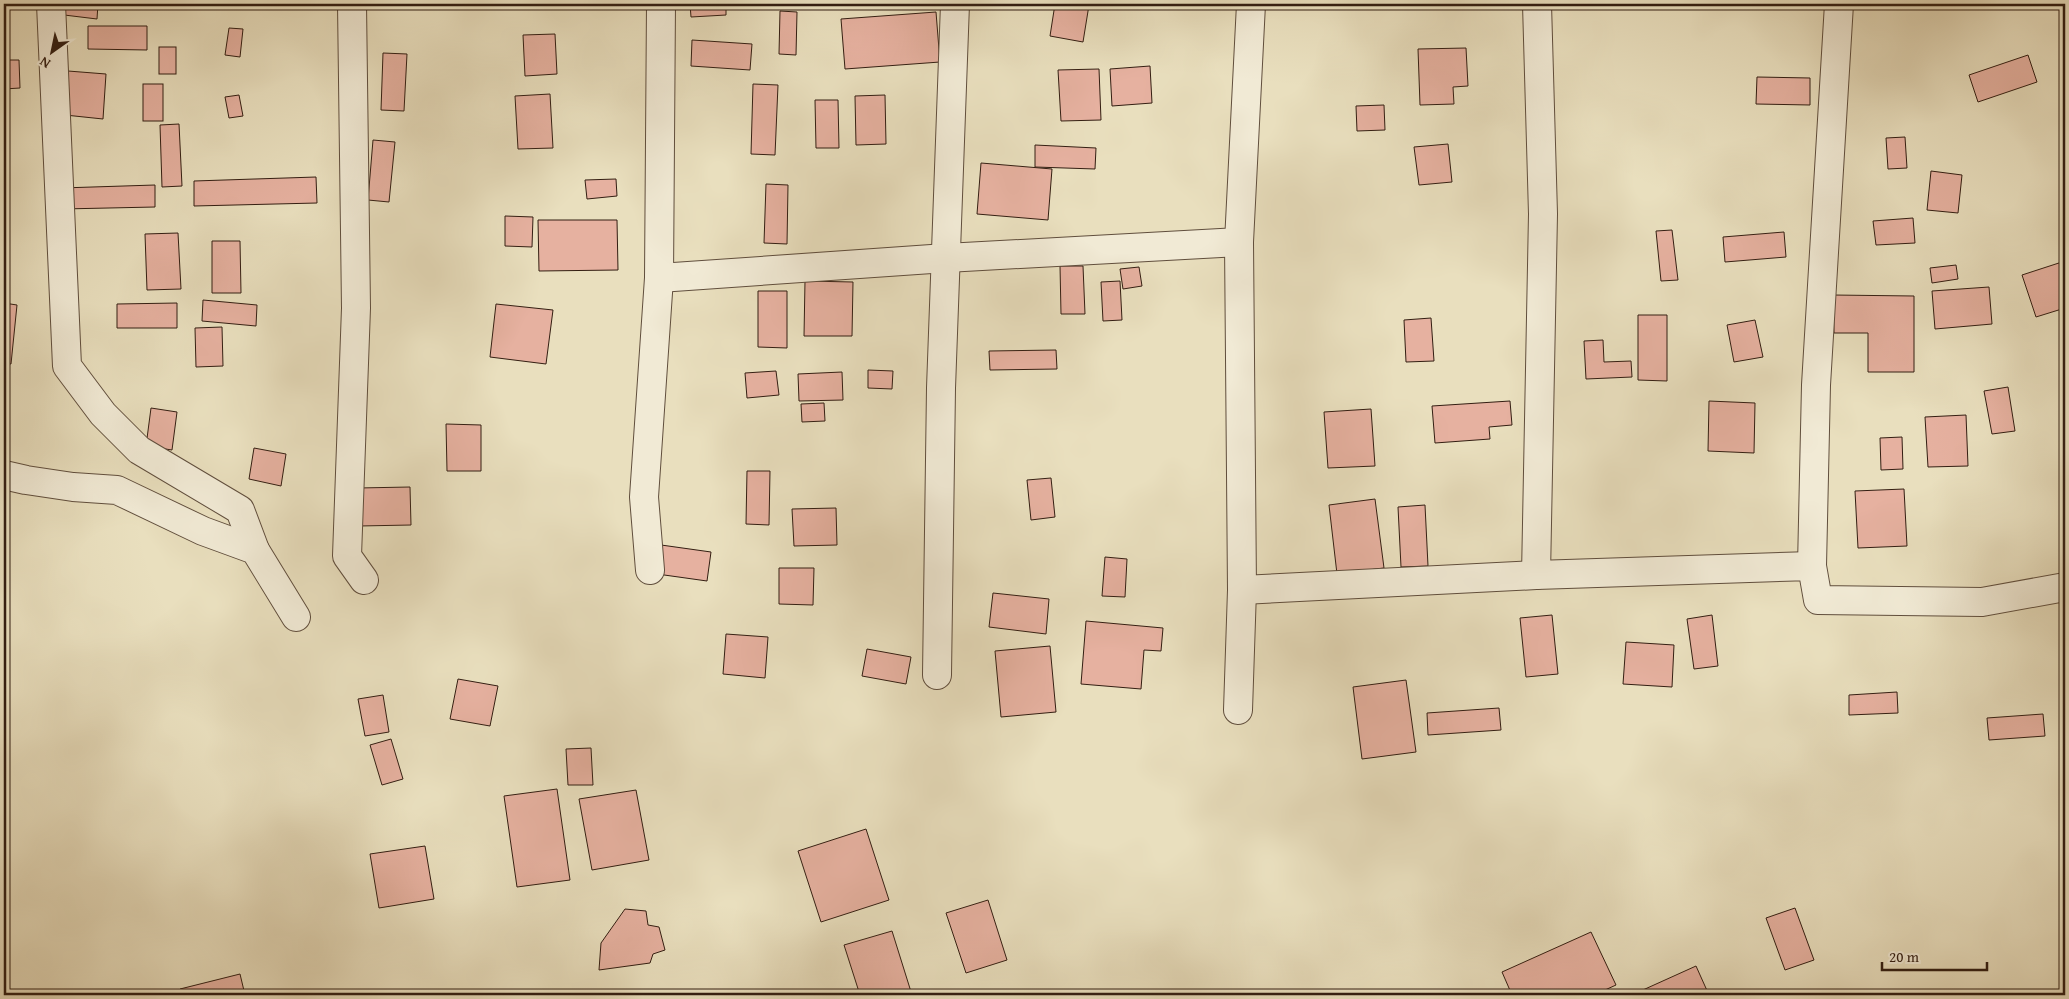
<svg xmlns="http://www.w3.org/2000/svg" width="2069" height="999" viewBox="0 0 2069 999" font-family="'Gentium Book Plus',serif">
<rect width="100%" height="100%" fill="#e9dfbe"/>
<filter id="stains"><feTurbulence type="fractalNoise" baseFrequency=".004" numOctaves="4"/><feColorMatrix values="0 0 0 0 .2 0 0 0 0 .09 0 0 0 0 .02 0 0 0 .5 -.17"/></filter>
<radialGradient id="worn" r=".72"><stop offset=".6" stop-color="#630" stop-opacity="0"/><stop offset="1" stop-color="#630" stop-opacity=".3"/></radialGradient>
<!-- building -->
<g fill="#e6b1a0" stroke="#331e12">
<polygon points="57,4 98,4 97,19 56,14"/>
<polygon points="690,4 726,4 726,15 691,17"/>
<polygon points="1055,4 1089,5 1083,42 1050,36"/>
<polygon points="1404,4 1424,4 1424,8 1404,6"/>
<polygon points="780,11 797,12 796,55 779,54"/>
<polygon points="936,12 940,62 845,69 841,19"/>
<polygon points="88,26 147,26 147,50 88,49"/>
<polygon points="229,28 243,29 240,57 225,55"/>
<polygon points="555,34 557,74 525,76 523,35"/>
<polygon points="692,40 752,44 750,70 691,66"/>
<rect x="159" y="47" width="17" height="27"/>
<polygon points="1466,48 1468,86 1453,87 1454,104 1420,105 1418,49"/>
<polygon points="383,53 407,54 404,111 381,110"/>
<polygon points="2028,55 2037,82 1978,102 1969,75"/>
<polygon points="4,60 19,60 20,88 4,89"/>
<polygon points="1150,66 1152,103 1112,106 1110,69"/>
<polygon points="1099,69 1101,120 1061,121 1058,70"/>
<polygon points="68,71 106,74 103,119 65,115"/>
<polygon points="1757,77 1810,78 1810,105 1756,104"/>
<rect x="143" y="84" width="20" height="37"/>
<polygon points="753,84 778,85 775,155 751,154"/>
<polygon points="550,94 553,148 518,149 515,96"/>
<polygon points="239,95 243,116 229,118 225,97"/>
<polygon points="885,95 886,144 856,145 855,96"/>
<polygon points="815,100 838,100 839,148 816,148"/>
<polygon points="1384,105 1385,130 1357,131 1356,106"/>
<polygon points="179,124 182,186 162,187 160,125"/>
<polygon points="1905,137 1907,168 1888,169 1886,138"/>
<polygon points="373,140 395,142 389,202 368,200"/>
<polygon points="1448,144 1452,182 1419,185 1414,147"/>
<polygon points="1035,145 1096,148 1095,169 1035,167"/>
<polygon points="981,163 1052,169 1048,220 977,214"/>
<polygon points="1931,171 1962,175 1958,213 1927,210"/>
<polygon points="316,177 317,203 194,206 194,181"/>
<polygon points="616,179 617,196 587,199 585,180"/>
<polygon points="766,184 788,185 787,244 764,243"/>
<polygon points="155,185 155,207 62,209 61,188"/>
<polygon points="505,216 533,217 532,247 505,246"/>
<polygon points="1913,218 1915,243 1876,245 1873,221"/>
<polygon points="538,220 617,220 618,270 539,271"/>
<polygon points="1672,230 1678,280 1661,281 1656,231"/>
<polygon points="1784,232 1786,257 1725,262 1723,237"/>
<polygon points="178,233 181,289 147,290 145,234"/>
<polygon points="212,241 240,241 241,293 212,293"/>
<polygon points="2065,261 2065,308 2036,317 2022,275"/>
<polygon points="1956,265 1958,279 1932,283 1930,268"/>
<polygon points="1060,266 1083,266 1085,314 1061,314"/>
<polygon points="1139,267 1142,286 1123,289 1120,269"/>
<polygon points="805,281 853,282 852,336 804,336"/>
<polygon points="1120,281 1122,320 1103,321 1101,282"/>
<polygon points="1989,287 1992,324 1935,329 1932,291"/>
<polygon points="758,291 787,291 787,348 758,347"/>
<polygon points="1833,295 1914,296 1914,372 1868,372 1868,333 1834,333"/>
<polygon points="203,300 257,305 256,326 202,321"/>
<polygon points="4,303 17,305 11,364 4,363"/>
<polygon points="177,303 177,328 117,328 117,304"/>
<polygon points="496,304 553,310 546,364 490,357"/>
<polygon points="1638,315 1667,315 1667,381 1638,380"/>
<polygon points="1431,318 1434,361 1406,362 1404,320"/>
<polygon points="1755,320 1763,357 1734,362 1727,325"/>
<polygon points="222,327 223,366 196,367 195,328"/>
<polygon points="1603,340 1604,362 1631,361 1632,377 1586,379 1584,341"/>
<polygon points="1056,350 1057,369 990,370 989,351"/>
<polygon points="868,370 893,371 892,389 868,388"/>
<polygon points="776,371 779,395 747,398 745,373"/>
<polygon points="842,372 843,400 799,401 798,374"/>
<polygon points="2008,387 2015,431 1992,434 1984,391"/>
<polygon points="1510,401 1512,425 1489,427 1490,439 1435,443 1432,406"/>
<polygon points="1709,401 1755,403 1754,453 1708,451"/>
<polygon points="824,403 825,421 802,422 801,404"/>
<polygon points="151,408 177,412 172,450 146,446"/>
<polygon points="1371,409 1375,466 1328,468 1324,412"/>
<polygon points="1966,415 1968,466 1928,467 1925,417"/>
<polygon points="446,424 481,425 481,471 447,471"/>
<polygon points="1902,437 1903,469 1881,470 1880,438"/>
<polygon points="254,448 286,454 281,486 249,479"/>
<polygon points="747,471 770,471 769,525 746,524"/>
<polygon points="1051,478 1055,517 1031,520 1027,480"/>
<polygon points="410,487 411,525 359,526 358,488"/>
<polygon points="1904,489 1907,546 1858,548 1855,491"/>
<polygon points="1375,499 1384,568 1337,574 1329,505"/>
<polygon points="1425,505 1428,566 1401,567 1398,507"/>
<polygon points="836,508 837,545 794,546 792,509"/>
<polygon points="654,544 711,552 707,581 650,573"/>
<polygon points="1105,557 1127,559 1125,597 1102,596"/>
<polygon points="779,568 814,568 813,605 779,604"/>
<polygon points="993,593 1049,599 1046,634 989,627"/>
<polygon points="1552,615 1558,674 1526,677 1520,618"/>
<polygon points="1712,615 1718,666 1694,669 1687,619"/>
<polygon points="1086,621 1163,628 1161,651 1144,650 1141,689 1081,684"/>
<polygon points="726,634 768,637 765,678 723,674"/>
<polygon points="1626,642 1674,645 1672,687 1623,684"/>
<polygon points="1050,646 1056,712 1001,717 995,651"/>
<polygon points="867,649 911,657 906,684 862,676"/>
<polygon points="458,679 498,686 490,726 450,719"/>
<polygon points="1406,680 1416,752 1362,759 1353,687"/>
<polygon points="1897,692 1898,713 1849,715 1849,695"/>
<polygon points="383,695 389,732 365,736 358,699"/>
<polygon points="1499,708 1501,730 1428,735 1427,713"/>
<polygon points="2043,714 2045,736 1989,740 1987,718"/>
<polygon points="391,739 403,779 382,785 370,745"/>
<polygon points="591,748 593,785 568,785 566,749"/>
<polygon points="557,789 570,880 517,887 504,796"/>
<polygon points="636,790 649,860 592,870 579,799"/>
<polygon points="866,829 889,900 821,922 798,851"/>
<polygon points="425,846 434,899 379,908 370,854"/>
<polygon points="988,900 1007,960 966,973 946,913"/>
<polygon points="1795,908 1814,960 1785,970 1766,918"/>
<polygon points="625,909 646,911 648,925 659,927 665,950 653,954 650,963 599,970 601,943"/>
<polygon points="892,931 912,995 860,995 844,945"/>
<polygon points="1591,932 1616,985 1594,995 1512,995 1502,972"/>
<polygon points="1696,966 1709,995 1634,995 1634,994"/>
<polygon points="240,974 245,995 182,995 180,989"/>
</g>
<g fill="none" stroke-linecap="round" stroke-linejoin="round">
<defs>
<g id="minor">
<polyline points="51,4 67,366 103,414 139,450 240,510 255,550"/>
<polyline points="352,4 356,308 347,556 364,580"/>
<polyline points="659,278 946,258 1239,242 1251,4"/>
<polyline points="4,475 26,480 73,487 117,490 203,531 255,550 296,617"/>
<polyline points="1812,566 1816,385 1839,4"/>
<polyline points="650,570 644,497 659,278 661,4"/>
<polyline points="1536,575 1543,214 1537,4"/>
<polyline points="1242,590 1536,575 1812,566 1818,600 1982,602 2065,587"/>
<polyline points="937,675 941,388 955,4"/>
<polyline points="1238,710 1242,590 1239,242"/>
</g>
</defs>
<!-- minor casing -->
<use href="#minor" stroke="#604e3d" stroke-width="30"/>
<!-- minor -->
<use href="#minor" stroke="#f1ead5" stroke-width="28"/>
</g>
<!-- margin -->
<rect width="2069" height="999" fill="none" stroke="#e9dfbe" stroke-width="20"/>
<rect x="5" y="5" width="2059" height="989" fill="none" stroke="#331e12" stroke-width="2.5"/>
<rect x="10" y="10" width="2049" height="979" fill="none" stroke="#331e12"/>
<!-- north arrow -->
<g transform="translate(52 52) rotate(213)" stroke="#f1ead5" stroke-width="4" paint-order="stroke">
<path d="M0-4L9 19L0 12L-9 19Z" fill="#331e12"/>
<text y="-8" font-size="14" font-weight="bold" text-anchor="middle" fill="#331e12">N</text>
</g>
<!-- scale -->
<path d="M1882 962v8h105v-8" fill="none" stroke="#331e12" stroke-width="2.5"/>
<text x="1889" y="962" font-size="15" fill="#331e12" stroke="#f1ead5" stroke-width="4" paint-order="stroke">20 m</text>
<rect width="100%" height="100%" filter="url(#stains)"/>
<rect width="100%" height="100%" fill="url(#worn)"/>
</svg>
